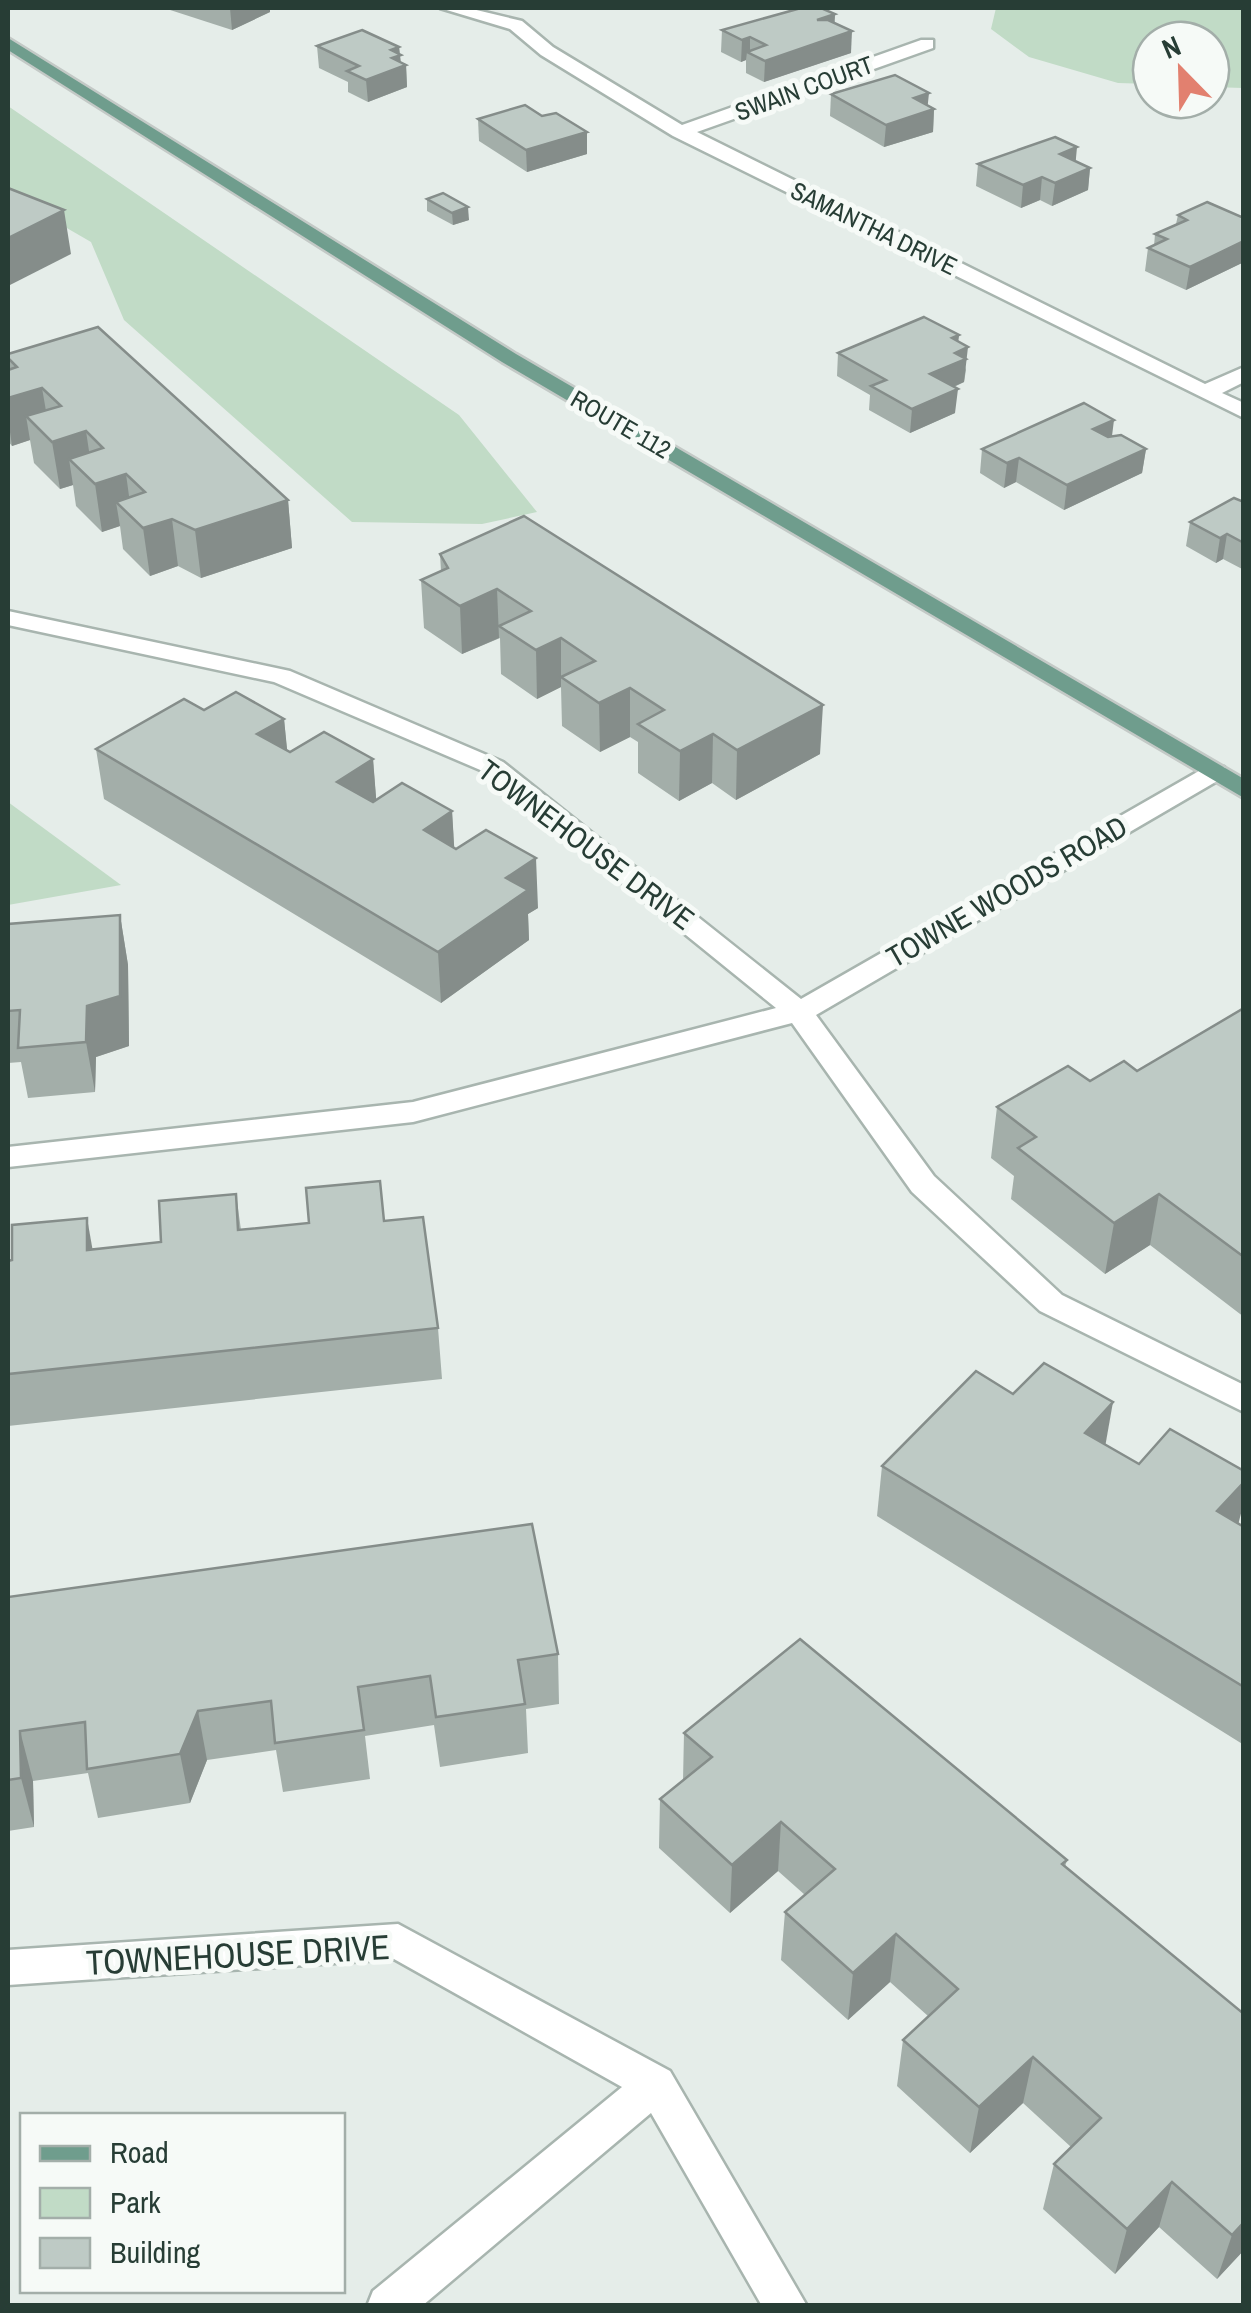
<svg xmlns="http://www.w3.org/2000/svg" width="1251" height="2313" viewBox="0 0 1251 2313" font-family="'Archivo Narrow',sans-serif">
<rect width="100%" height="100%" fill="#e5ede9"/>
<!-- green -->
<g fill="#c1dbc6">
<polygon points="996,8 1243,8 1243,88 1211,87 1211,40 1151,40 1151,84 1118,83 1029,57 991,29"/>
<polygon points="8,106 459,415 537,512 482,524 352,522 124,320 91,242 8,194"/>
<polygon points="8,802 121,885 8,905"/>
</g>
<g fill="none" stroke-linecap="round" stroke-linejoin="round">
<defs>
<g id="minor">
<polygon points="440,8 468,8 522,21 553,47 682,125 921,40 933,40 933,48 697,132 1205,384 1244,367 1244,382 1222,393 1244,403 1244,418 673,136 541,55 510,29"/>
<polygon points="8,611 290,671 503,762 801,999 1206,767 1224,767 1228,772 1224,777 816,1015 934,1176 1062,1295 1244,1385 1244,1412 1040,1311 912,1192 792,1023 413,1122 8,1167 8,1147 413,1102 776,1008 485,772 274,682 8,625"/>
<polygon points="398,1924 670,2071 807,2306 762,2306 651,2113 422,2306 367,2306 373,2291 622,2087 394,1959 8,1985 8,1950"/>
</g>
<polygon id="major" points="8,38 516,354 1244,779 1244,798 502,362 8,50"/>
</defs>
<!-- minor casing -->
<use href="#minor" stroke="#a8b5af" stroke-width="5"/>
<!-- major casing -->
<use href="#major" stroke="#c3c9c6" stroke-width="5"/>
<!-- minor -->
<use href="#minor" fill="#fff" fill-rule="evenodd"/>
<!-- major -->
<use href="#major" fill="#6f9d8d" fill-rule="evenodd"/>
</g>
<!-- wall -->
<g fill="#a3aea9">
<polygon points="164,8 270,8 270,12 232,30"/>
<polygon points="835,14 834,23 851,53 764,82 746,73 746,60 741,62 721,52 722,30"/>
<polygon points="317,46 399,47 401,63 406,65 407,87 368,102 348,92 348,82 319,68"/>
<polygon points="831,94 928,106 934,109 933,132 884,147 830,116"/>
<polygon points="542,116 587,132 587,154 527,172 479,141 478,119"/>
<polygon points="1076,161 1090,168 1088,190 1052,206 1040,200 1021,208 976,186 978,164"/>
<polygon points="427,199 469,220 453,225 427,211"/>
<polygon points="1178,215 1244,218 1244,262 1186,290 1145,271 1148,248 1154,246 1155,234 1176,224"/>
<polygon points="959,335 958,341 966,370 964,382 954,387 955,413 910,433 869,410 870,395 837,376 838,353"/>
<polygon points="8,354 288,500 292,548 201,578 178,566 150,576 123,549 120,526 102,532 76,506 73,485 60,489 34,463 30,440 12,446 8,441"/>
<polygon points="982,449 1146,449 1142,473 1064,510 1016,482 1004,488 980,473"/>
<polygon points="1244,502 1244,570 1223,559 1216,563 1186,546 1190,522"/>
<polygon points="440,554 820,754 736,800 712,783 679,801 638,773 638,742 630,737 600,752 562,726 561,687 537,699 501,674 500,638 462,654 424,628 421,580 441,571"/>
<polygon points="204,710 284,719 287,751 290,752 373,759 376,799 452,811 454,847 538,908 528,914 529,940 441,1003 104,799 96,749"/>
<polygon points="120,915 128,965 129,1046 96,1057 95,1092 28,1098 21,1062 8,1063 8,924"/>
<polygon points="1244,1008 1244,1317 1150,1245 1105,1274 1011,1199 1014,1176 991,1158 997,1107 1090,1081 1137,1071"/>
<polygon points="236,1194 241,1230 384,1221 438,1328 442,1379 8,1426 8,1261 92,1249 161,1242"/>
<polygon points="1013,1394 1105,1445 1244,1527 1244,1745 877,1516 882,1466"/>
<polygon points="8,1597 558,1654 559,1704 526,1709 528,1753 440,1767 434,1725 365,1736 370,1779 283,1792 276,1750 207,1760 190,1803 98,1818 88,1773 33,1781 34,1827 8,1831"/>
<polygon points="684,1733 1067,1860 1065,1867 1244,2250 1217,2279 1159,2227 1115,2274 1043,2209 1054,2164 1071,2147 1023,2103 970,2153 897,2086 903,2040 928,2016 890,1982 848,2020 781,1960 785,1912 805,1895 778,1871 730,1913 659,1848 660,1799 683,1781"/>
</g>
<!-- shaded-wall -->
<g fill="#858d8a">
<polygon points="230,8 270,8 270,12 232,30"/>
<polygon points="835,14 834,35 817,20"/>
<polygon points="852,31 851,53 764,82 765,61"/>
<polygon points="750,37 750,53 747,52 746,60 741,62 742,40"/>
<polygon points="399,47 401,66 406,65 407,87 368,102 366,80 391,50"/>
<polygon points="929,93 927,112 934,109 933,132 884,147 886,125 914,98"/>
<polygon points="587,132 587,154 527,172 526,150"/>
<polygon points="1077,147 1075,169 1060,154"/>
<polygon points="1090,168 1088,190 1052,206 1055,183"/>
<polygon points="1042,177 1040,200 1021,208 1023,185"/>
<polygon points="468,207 469,220 453,225 452,213"/>
<polygon points="64,210 71,254 8,286 8,238"/>
<polygon points="1244,241 1244,262 1186,290 1190,267"/>
<polygon points="959,335 957,351 968,347 964,382 928,398 930,374 952,338"/>
<polygon points="42,388 50,434 26,416 30,440 12,446 8,418 8,398"/>
<polygon points="958,389 955,413 910,433 912,409"/>
<polygon points="1114,420 1111,444 1093,429"/>
<polygon points="86,431 93,478 69,459 73,485 60,489 52,442"/>
<polygon points="1146,449 1142,473 1064,510 1067,485"/>
<polygon points="1019,458 1016,482 1004,488 1007,463"/>
<polygon points="126,474 132,518 116,502 120,526 102,532 95,484"/>
<polygon points="288,500 292,548 201,578 195,530"/>
<polygon points="172,519 178,566 150,576 143,528"/>
<polygon points="1227,534 1223,559 1216,563 1220,538"/>
<polygon points="497,589 499,638 462,654 460,606"/>
<polygon points="561,638 561,687 537,699 536,650"/>
<polygon points="630,688 630,737 600,752 599,703"/>
<polygon points="823,705 820,754 736,800 737,750"/>
<polygon points="284,719 289,768 257,734"/>
<polygon points="713,734 712,783 679,801 680,751"/>
<polygon points="373,759 377,809 337,782"/>
<polygon points="452,811 455,860 424,830"/>
<polygon points="536,858 538,908 528,914 529,940 441,1003 438,952 506,878"/>
<polygon points="120,915 128,965 129,1046 96,1057 95,1092 86,1042 87,1006"/>
<polygon points="1159,1194 1150,1245 1105,1274 1114,1223"/>
<polygon points="87,1218 96,1269 87,1250"/>
<polygon points="1113,1402 1104,1453 1085,1433"/>
<polygon points="1244,1482 1244,1502 1238,1525 1217,1511"/>
<polygon points="198,1711 207,1760 190,1803 180,1754"/>
<polygon points="20,1731 33,1781 34,1827 21,1778"/>
<polygon points="781,1822 778,1871 730,1913 732,1865"/>
<polygon points="896,1934 890,1982 848,2020 853,1973"/>
<polygon points="1033,2057 1023,2103 970,2153 979,2107"/>
<polygon points="1172,2182 1159,2227 1115,2274 1127,2229"/>
<polygon points="1244,2222 1244,2250 1217,2279 1232,2235"/>
</g>
<!-- building -->
<g fill="#becac5" stroke="#858d8a" stroke-width="2.5">
<polygon points="801,8 821,8 835,14 817,20 828,20 852,31 765,61 747,52 766,45 750,37 742,40 722,30"/>
<polygon points="362,30 399,47 391,50 401,55 392,58 406,65 366,80 347,71 359,66 317,46"/>
<polygon points="895,75 929,93 914,98 934,109 886,125 831,94"/>
<polygon points="525,105 542,116 556,113 587,132 526,150 478,119"/>
<polygon points="1055,137 1077,147 1060,154 1090,168 1055,183 1042,177 1023,185 978,164"/>
<polygon points="8,188 64,210 8,238"/>
<polygon points="443,193 468,207 452,213 427,199"/>
<polygon points="1207,202 1244,218 1244,241 1190,267 1148,248 1167,239 1155,234 1187,220 1178,215"/>
<polygon points="924,317 959,335 952,338 968,347 955,353 966,359 930,374 958,389 912,409 871,386 886,380 838,353"/>
<polygon points="98,327 288,500 195,530 172,519 143,528 116,502 145,492 126,474 95,484 69,459 103,448 86,431 52,442 26,416 61,406 42,388 8,398 8,370 17,367 8,358 8,354"/>
<polygon points="1084,403 1114,420 1093,429 1108,437 1121,435 1146,449 1067,485 1019,458 1007,463 982,449"/>
<polygon points="1234,498 1244,502 1244,543 1227,534 1220,538 1190,522"/>
<polygon points="524,516 823,705 737,750 713,734 680,751 638,724 664,710 630,688 599,703 561,677 595,661 561,638 536,650 499,626 531,611 497,589 460,606 421,580 448,568 440,554"/>
<polygon points="236,692 284,719 257,734 290,752 324,732 373,759 337,782 373,802 402,783 452,811 424,830 456,849 486,830 536,858 506,878 528,890 438,952 96,749 184,699 204,710"/>
<polygon points="120,915 120,996 87,1006 86,1042 18,1048 20,1010 8,1011 8,924"/>
<polygon points="1244,1008 1244,1257 1159,1194 1114,1223 1018,1148 1036,1137 997,1107 1068,1066 1090,1081 1124,1061 1137,1071"/>
<polygon points="380,1181 384,1221 423,1217 438,1328 8,1374 8,1261 12,1260 12,1225 87,1218 87,1250 161,1242 159,1201 236,1194 238,1230 309,1223 306,1188"/>
<polygon points="1044,1363 1113,1402 1085,1433 1139,1464 1170,1429 1244,1471 1244,1482 1217,1511 1244,1527 1244,1687 882,1466 976,1371 1013,1394"/>
<polygon points="532,1524 558,1654 518,1660 525,1704 436,1717 430,1676 358,1687 364,1730 275,1743 271,1701 198,1711 180,1754 87,1769 85,1722 20,1731 21,1778 8,1780 8,1597"/>
<polygon points="800,1639 1067,1860 1062,1864 1244,2014 1244,2222 1232,2235 1172,2182 1127,2229 1054,2164 1101,2118 1033,2057 979,2107 903,2040 958,1989 896,1934 853,1973 785,1912 835,1869 781,1822 732,1865 660,1799 712,1757 684,1733"/>
</g>
<g text-anchor="middle" stroke-width="10" stroke-linejoin="round" paint-order="stroke">
<!-- far-street labels -->
<g font-size="25" fill="#273d35" stroke="#f6faf7">
<text transform="translate(804 88) rotate(-20)" y="9">SWAIN COURT</text>
<text transform="translate(874 228) rotate(26)" y="9">SAMANTHA DRIVE</text>
<text transform="translate(621 424) rotate(30)" y="9">ROUTE 112</text>
</g>
<!-- street labels -->
<g font-size="30" fill="#273d35" stroke="#f6faf7">
<text transform="translate(586 845) rotate(37)" y="10">TOWNEHOUSE DRIVE</text>
<text transform="translate(1007 892) rotate(-30)" y="10">TOWNE WOODS ROAD</text>
</g>
<!-- near-street labels -->
<g font-size="35" fill="#273d35" stroke="#f6faf7">
<text transform="translate(238 1955) rotate(-3)" y="12">TOWNEHOUSE DRIVE</text>
</g>
</g>
<!-- border -->
<rect width="1251" height="2313" fill="none" stroke="#273d35" stroke-width="20"/>
<!-- legend -->
<rect x="20" y="2113" width="325" height="180" fill="#f6faf7" stroke="#a3aea9" stroke-width="2.5"/>
<rect x="40" y="2146" width="50" height="15" fill="#6f9d8d" stroke="#a3aea9" stroke-width="2.5"/>
<text x="110" y="2163" font-size="30" fill="#273d35">Road</text>
<rect x="40" y="2188" width="50" height="30" fill="#c1dbc6" stroke="#a3aea9" stroke-width="2.5"/>
<text x="110" y="2213" font-size="30" fill="#273d35">Park</text>
<rect x="40" y="2238" width="50" height="30" fill="#becac5" stroke="#a3aea9" stroke-width="2.5"/>
<text x="110" y="2263" font-size="30" fill="#273d35">Building</text>
<!-- north arrow -->
<g transform="translate(1181 70) rotate(337)"><circle r="48" fill="#f6faf7" stroke="#a3aea9" stroke-width="2.5"/>
<path d="M0-8L18 38L0 25L-18 38Z" fill="#e2806f"/>
<text y="-15" font-size="28" font-weight="bold" text-anchor="middle" fill="#273d35">N</text>
</g>
</svg>
